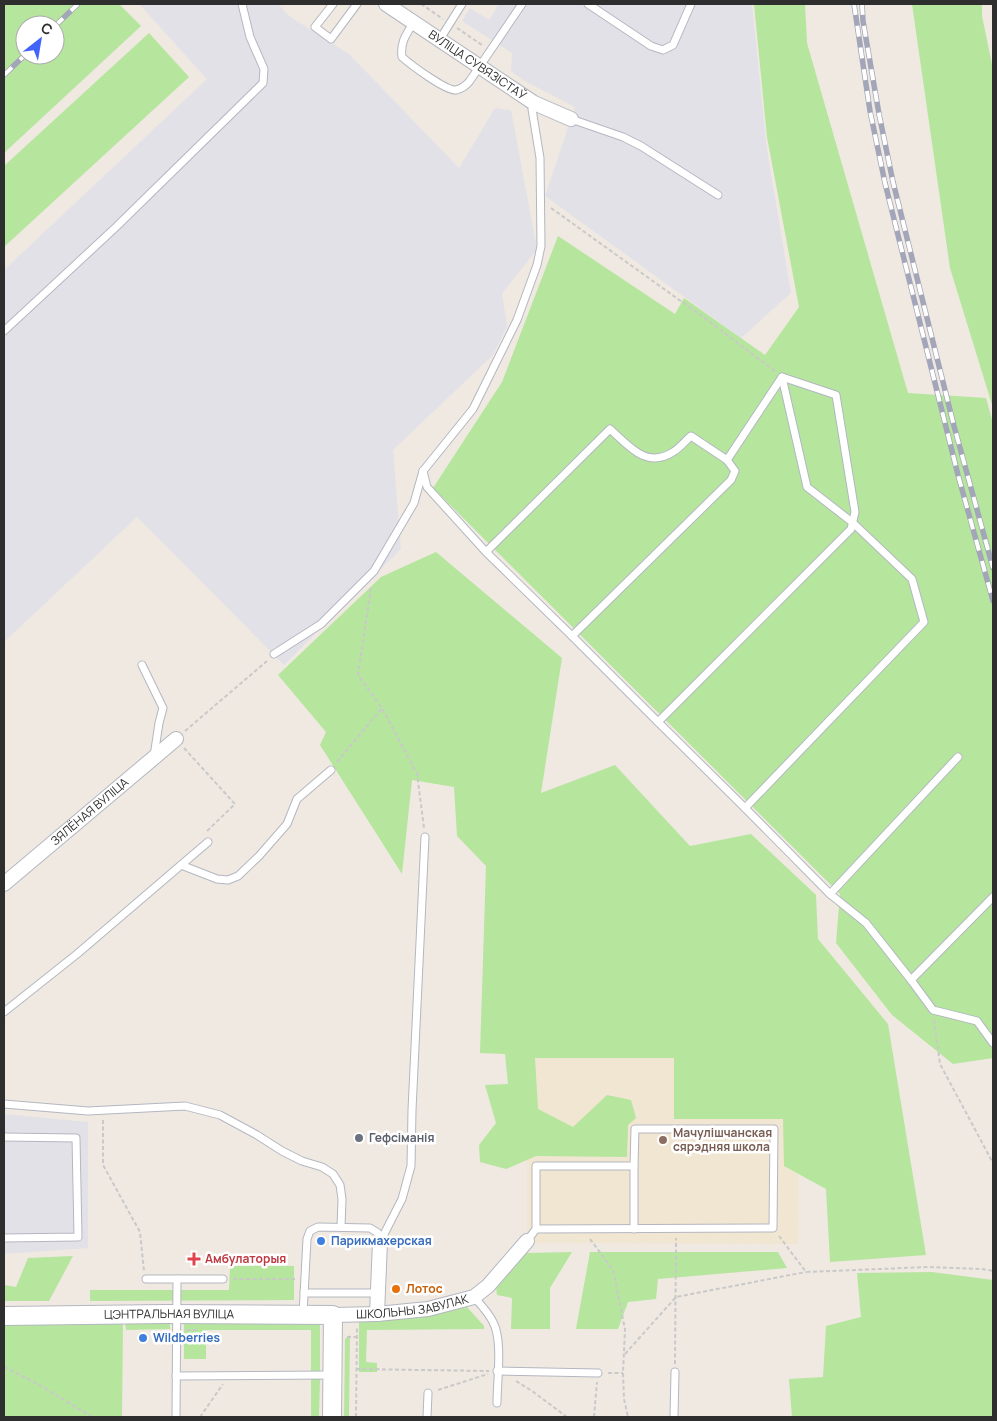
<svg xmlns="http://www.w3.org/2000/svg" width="997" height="1421" viewBox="0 0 997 1421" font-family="Manrope,sans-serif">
<rect width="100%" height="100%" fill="#efe9e1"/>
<!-- industrial -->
<g fill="#e3e1e8">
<polygon points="139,4 278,4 289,16 349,54 459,168 495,108 511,110 537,249 502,294 507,326 493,355 393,450 401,549 284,665 137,517 4,642 4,270 207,79"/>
<polygon points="499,4 752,4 767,150 791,293 741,338 545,196 575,107 523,80 511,71 512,53 462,21 470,8 489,20"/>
<polygon points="4,1114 88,1122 88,1248 4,1254"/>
</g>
<!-- education -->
<polygon fill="#f0e6d1" points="527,1035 799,1036 798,1244 527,1243"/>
<!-- green -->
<g fill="#b6e59e" fill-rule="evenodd">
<path d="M 4,4 L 119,4 L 141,26 L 4,153 ZM 25,25 L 55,25 L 55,55 L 25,55 Z"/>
<polygon points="754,4 805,4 807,43 908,393 986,398 993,423 993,1058 953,1064 892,1015 836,943 840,894 433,488 502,382 558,236 675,314 684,298 765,355 799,307 767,137"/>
<polygon points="912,4 982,4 982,16 993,69 993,408 950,268"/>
<polygon points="149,33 189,77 4,247 4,166"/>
<polygon points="436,552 562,658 541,793 615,765 690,846 751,834 816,895 818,939 888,1024 926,1255 830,1262 826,1189 784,1166 783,1119 674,1119 674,1058 535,1058 538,1109 573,1127 607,1095 631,1100 636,1118 628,1125 627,1157 536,1156 506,1169 480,1162 479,1145 496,1123 485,1085 508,1084 505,1054 480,1053 486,866 457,836 454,787 412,780 402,874 320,745 326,732 278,675 381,577"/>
<polygon points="572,1252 550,1288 550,1329 511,1329 512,1298 497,1295 496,1286 527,1253"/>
<polygon points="590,1252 778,1252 787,1268 658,1279 656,1299 628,1302 618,1329 576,1329"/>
<polygon points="73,1256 49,1301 4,1301 4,1285 16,1287 28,1258"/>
<polygon points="230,1266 294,1266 294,1300 90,1301 90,1290 229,1290"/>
<polygon points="932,1272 993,1280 993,1417 792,1417 789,1379 823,1377 826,1326 861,1317 857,1273"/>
<polygon points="467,1307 484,1326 484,1329 367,1330 366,1362 377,1363 377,1372 359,1372 359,1320 432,1315"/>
<polygon points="170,1320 170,1329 126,1330 125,1321"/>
<polygon points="320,1320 320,1372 311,1372 311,1330 206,1330 206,1359 184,1359 184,1321"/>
<polygon points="123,1321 122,1417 4,1417 4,1322"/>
<polygon points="350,1335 349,1417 344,1417 345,1339"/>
<polygon points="311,1379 320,1379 319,1417 311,1417"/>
</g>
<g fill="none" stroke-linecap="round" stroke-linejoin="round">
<defs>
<g id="service">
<polyline points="333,4 315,27 331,39 357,4"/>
<polyline points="588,4 651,46 663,50 673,45 691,4"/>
<path d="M 414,22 C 406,35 400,42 402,57 C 411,65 446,91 456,90 C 462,89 465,86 469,82 L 522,4"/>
<polyline points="440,39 462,4"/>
<polyline points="571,119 623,137 641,146 718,195"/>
<polyline points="4,331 116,227 263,83 264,69 250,37 242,4"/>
<path d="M 423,471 L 427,487 L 486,552 L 610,429 C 629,446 646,469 673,452 C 680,448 685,441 691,436 L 727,460 L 735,471 L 731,480 L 572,636 L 486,552"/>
<polyline points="572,636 658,722 851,529 855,512 836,395 782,377 727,460"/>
<polyline points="274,654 321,624 374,571 414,503 423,471 473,409 517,320 537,265 541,246 540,158 532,109 534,103"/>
<polyline points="142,665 163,708 159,723 154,756"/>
<polyline points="658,722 745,808 924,622 912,579 852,522 807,487 782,377"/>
<polyline points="745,808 830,894 958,757"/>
<polyline points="181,865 217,879 228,880 238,876 259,856 287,824 297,799 331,770"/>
<polyline points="830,894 866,923 911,980 993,897"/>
<polyline points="911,980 933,1010 977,1021 993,1043"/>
<polyline points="4,1012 77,954 208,842"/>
<polyline points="4,1104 88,1111 185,1106 220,1115 257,1135 282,1151 302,1161 322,1167 333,1174 340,1185 342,1199 341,1227"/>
<polyline points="4,1137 76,1138 78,1237 4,1238"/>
<polyline points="634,1229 634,1166"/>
<polyline points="527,1241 536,1229 536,1166 634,1166 635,1129 774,1129 773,1228 536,1229"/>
<polyline points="380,1242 402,1199 411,1166 412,1110 425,837"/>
<polyline points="146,1279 223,1279"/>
<polyline points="304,1293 378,1293"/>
<path d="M 474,1297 C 481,1305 488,1312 493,1322 C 503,1340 497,1381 497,1403"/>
<polyline points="303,1314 307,1239 310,1231 318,1227 370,1228 378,1233 380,1242"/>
<polyline points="497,1371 598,1373"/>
<polyline points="176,1376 331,1375"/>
<polyline points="176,1417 177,1279"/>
<polyline points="427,1417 428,1393"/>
<polyline points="674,1417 675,1372"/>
</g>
<g id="minor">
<path id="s1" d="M 386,4 L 534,103 L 571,119"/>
<path id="s2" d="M 4,884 L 176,739"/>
<polyline points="377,1314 380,1242"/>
<path id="s3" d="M 333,1315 L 377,1314 L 428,1309 L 474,1297 L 488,1286 L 527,1241"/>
</g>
<g id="tertiary">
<path id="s4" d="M 4,1316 L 165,1314 L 333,1315 L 332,1417"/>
</g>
</defs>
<!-- service casing -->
<use href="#service" stroke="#b4b7c1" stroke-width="9"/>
<!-- minor casing -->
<use href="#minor" stroke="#b4b7c1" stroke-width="16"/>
<!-- tertiary casing -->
<use href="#tertiary" stroke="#b4b7c1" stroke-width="20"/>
<!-- path -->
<g stroke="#c9c9c9" stroke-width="2" stroke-dasharray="4 2.5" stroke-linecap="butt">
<polyline points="421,4 443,19"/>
<polyline points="457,28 482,45"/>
<polyline points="551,208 710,322 776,372"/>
<polyline points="371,588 358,675 382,708 417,774 424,828"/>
<polyline points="185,731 267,661"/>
<polyline points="184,748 235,804 206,832"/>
<polyline points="337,762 382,708"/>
<polyline points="934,1020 940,1064 993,1163"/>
<polyline points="103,1120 103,1165 140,1232 144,1271"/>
<polyline points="779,1236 806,1272 929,1267 982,1269 993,1271"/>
<polyline points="590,1239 613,1270 625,1329 623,1373 624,1399 628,1417"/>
<polyline points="233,1279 295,1279"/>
<polyline points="186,1330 197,1330"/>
<polyline points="347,1337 356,1337"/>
<polyline points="625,1354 676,1297 806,1272"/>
<polyline points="675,1364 676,1238"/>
<polyline points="4,1367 38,1384 92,1417"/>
<polyline points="356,1369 489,1371"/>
<polyline points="608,1373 623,1373"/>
<polyline points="516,1381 532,1391 567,1417"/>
<polyline points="438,1390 488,1374"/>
<polyline points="200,1417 223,1384"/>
<polyline points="356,1417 357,1326"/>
<polyline points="594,1417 597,1382"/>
</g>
<!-- service -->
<use href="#service" stroke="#fff" stroke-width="7"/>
<!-- minor -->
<use href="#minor" stroke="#fff" stroke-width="14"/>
<!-- tertiary -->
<use href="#tertiary" stroke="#fff" stroke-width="18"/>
<defs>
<g id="rail">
<polyline points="854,4 870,111 885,183 958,475 993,601"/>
<polyline points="862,4 863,21 879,114 893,182 954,426 993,568"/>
<polyline points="55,26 78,4"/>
<polyline points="4,75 25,55"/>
</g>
</defs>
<!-- rail casing -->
<use href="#rail" stroke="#a3a6b8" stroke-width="5.5"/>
<!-- rail -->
<use href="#rail" stroke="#fff" stroke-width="4" stroke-dasharray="11" stroke-linecap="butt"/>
</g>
<!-- markers -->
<circle fill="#6b7280" stroke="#fff" stroke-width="2" cx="359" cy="1138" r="5"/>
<circle fill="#8d6e63" stroke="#fff" stroke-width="2" cx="663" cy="1140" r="5"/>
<g fill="#3f7fe0" stroke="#fff" stroke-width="2">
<circle cx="321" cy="1241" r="5"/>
<circle cx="143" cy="1338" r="5"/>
</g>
<path fill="#e0444e" stroke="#fff" stroke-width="2" d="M191.5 1251.5h5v5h5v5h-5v5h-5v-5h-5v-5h5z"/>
<circle fill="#e8710a" stroke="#fff" stroke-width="2" cx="396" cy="1289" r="5"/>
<g text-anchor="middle" stroke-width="5" stroke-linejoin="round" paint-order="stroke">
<!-- street labels -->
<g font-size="12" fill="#2e2e2e" stroke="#fff">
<text dy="4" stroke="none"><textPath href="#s1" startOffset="110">ВУЛІЦА СУВЯЗІСТАЎ</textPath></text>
<text dy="4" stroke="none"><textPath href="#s2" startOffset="112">ЗЯЛЁНАЯ ВУЛІЦА</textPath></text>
<text dy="4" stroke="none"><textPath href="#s3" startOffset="80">ШКОЛЬНЫ ЗАВУЛАК</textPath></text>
<text dy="4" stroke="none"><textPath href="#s4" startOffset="165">ЦЭНТРАЛЬНАЯ ВУЛІЦА</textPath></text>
</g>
<!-- education labels -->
<g font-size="12" font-weight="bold" fill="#785e54" stroke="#fff" text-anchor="start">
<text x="673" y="1137">Мачулішчанская<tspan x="673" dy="14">сярэдняя школа</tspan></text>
</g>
<!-- worship labels -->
<g font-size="12" font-weight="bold" fill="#5b616d" stroke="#fff" text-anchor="start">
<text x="369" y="1142">Гефсіманія</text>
</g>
<!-- shop labels -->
<g font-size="12" font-weight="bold" fill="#366cbe" stroke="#fff" text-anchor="start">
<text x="331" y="1245">Парикмахерская</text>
<text x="153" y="1342">Wildberries</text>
</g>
<!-- health labels -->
<g font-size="12" font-weight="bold" fill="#be3a42" stroke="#fff" text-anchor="start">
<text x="205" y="1263">Амбулаторыя</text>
</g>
<!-- food labels -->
<g font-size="12" font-weight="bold" fill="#c56008" stroke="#fff" text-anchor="start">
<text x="406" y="1293">Лотос</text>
</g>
</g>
<!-- border -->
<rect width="997" height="1421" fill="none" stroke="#2e2e2e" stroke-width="10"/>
<!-- north arrow -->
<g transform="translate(40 40) rotate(31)"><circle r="24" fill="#ffffff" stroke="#ababab"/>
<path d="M0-4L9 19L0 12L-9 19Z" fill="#4264fb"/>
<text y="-8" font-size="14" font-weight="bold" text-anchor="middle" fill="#2e2e2e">С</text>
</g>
</svg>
